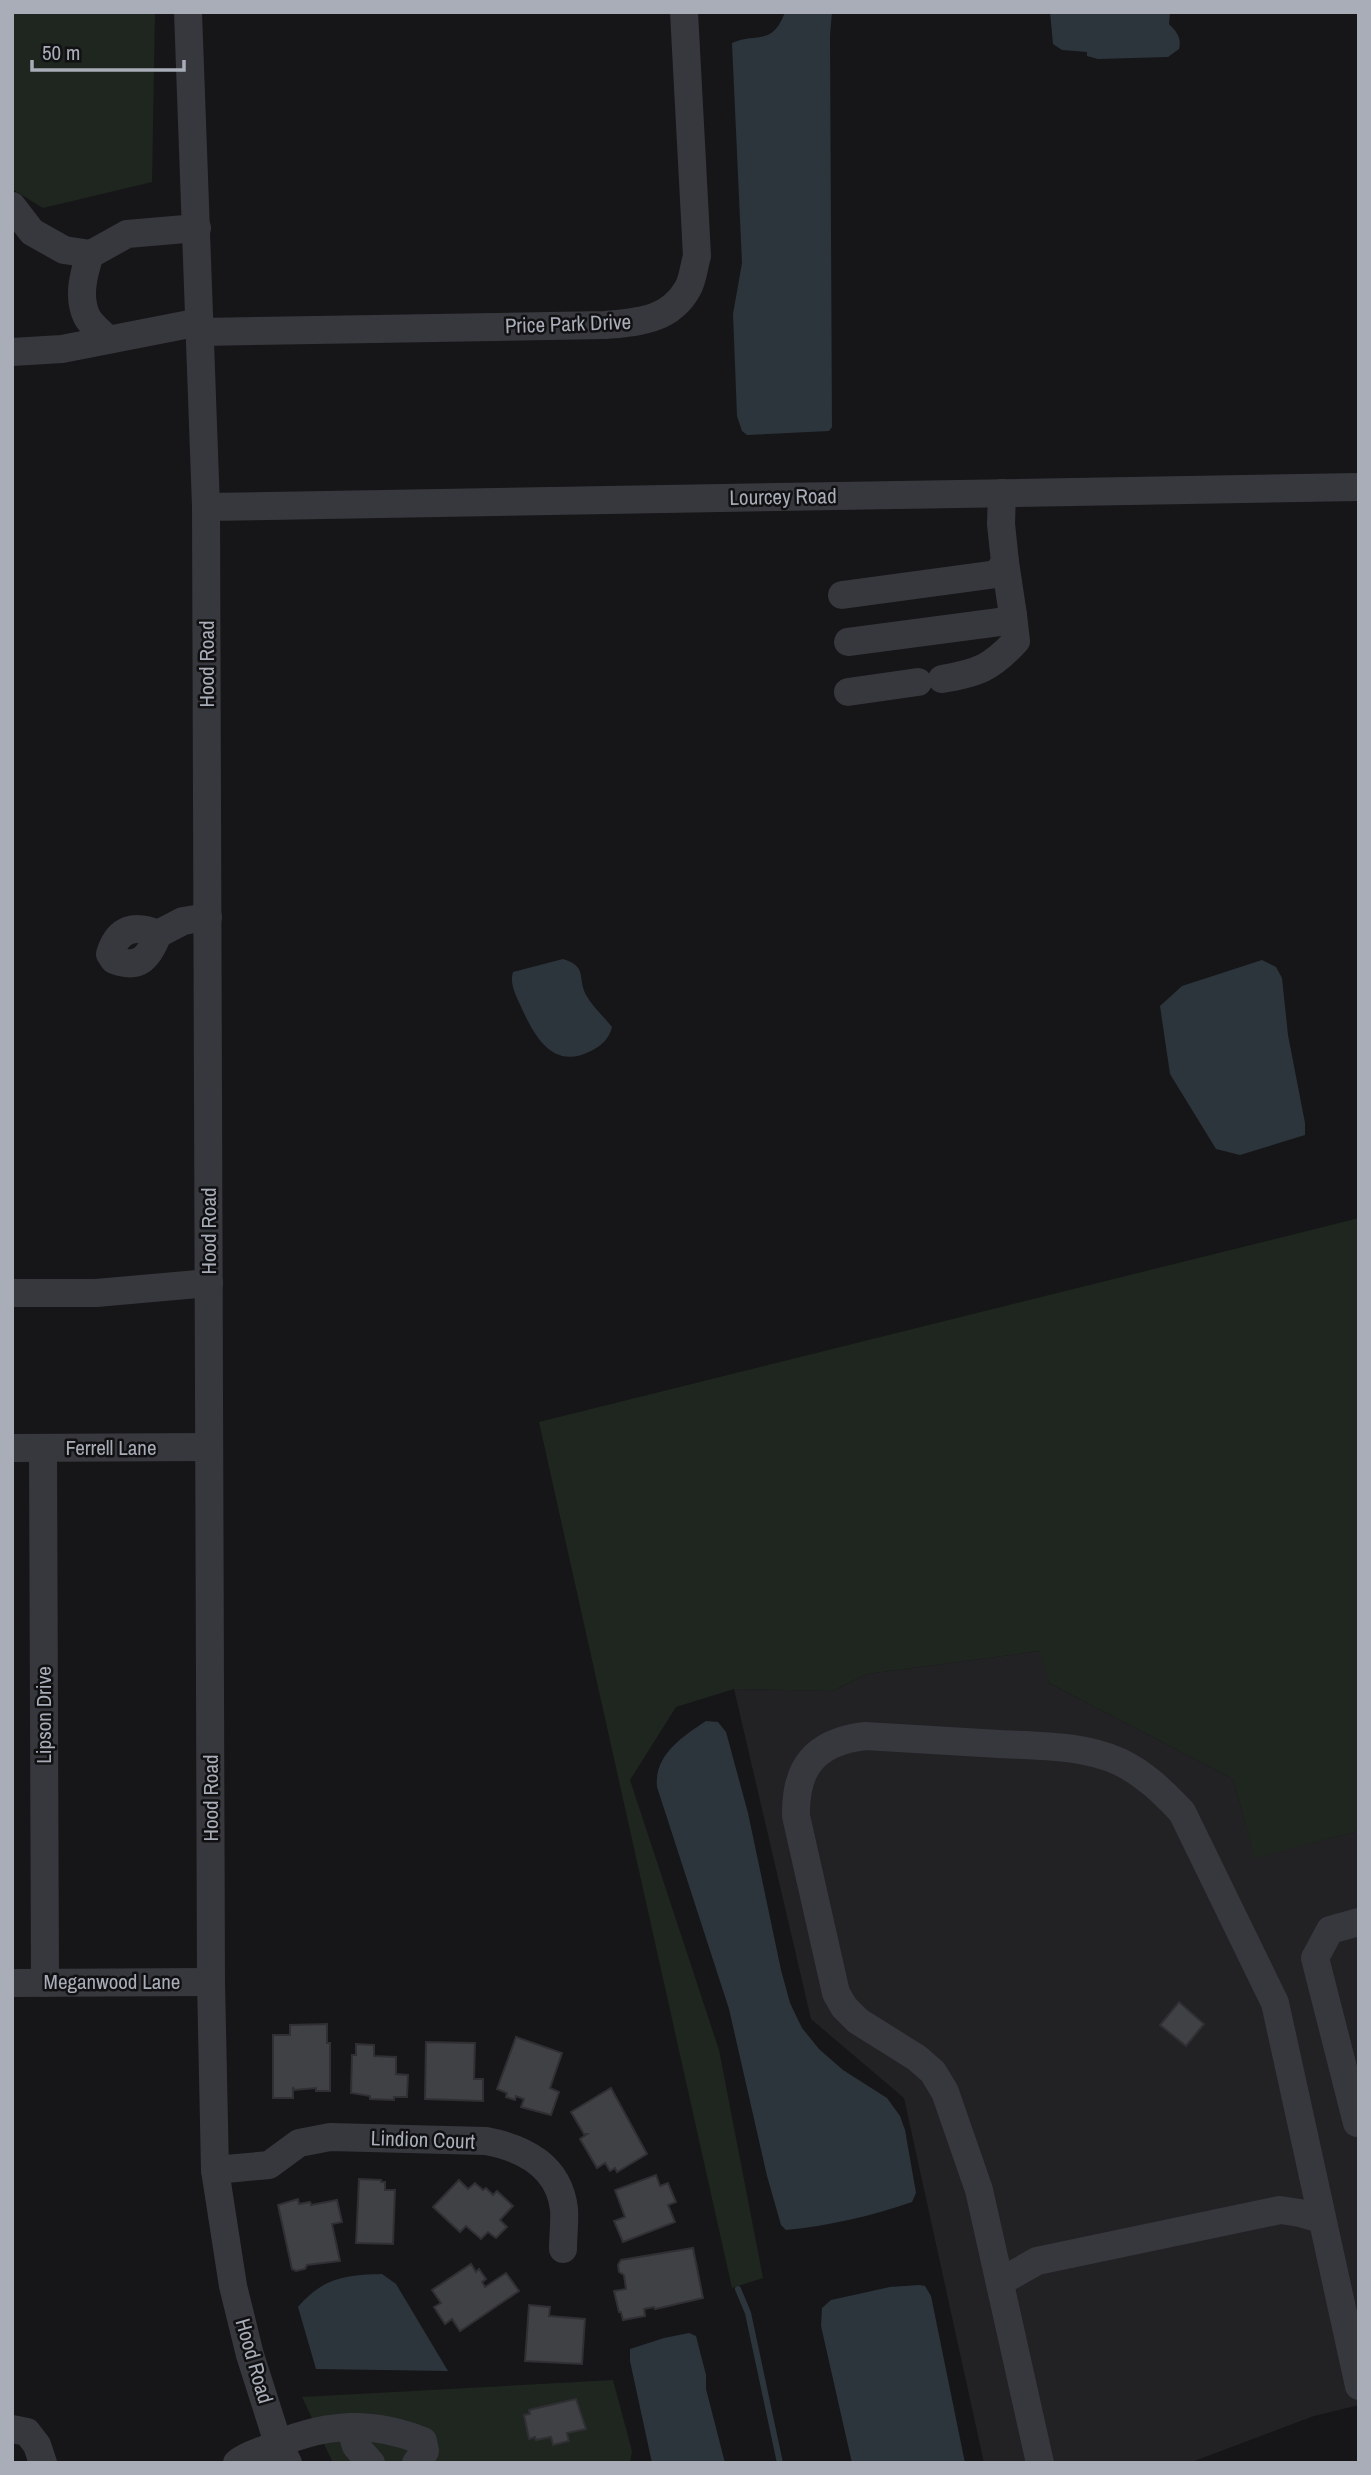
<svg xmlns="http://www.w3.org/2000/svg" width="1371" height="2475" viewBox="0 0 1371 2475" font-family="'Archivo Narrow',sans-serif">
<rect width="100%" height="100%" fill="#161618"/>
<!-- built -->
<polygon fill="#222225" points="1041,1651 1049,1683 1233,1779 1255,1857 1359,1831 1359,2405 1314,2416 1189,2463 984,2463 904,2098 811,2019 734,1689 832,1691 867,1674"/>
<!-- green -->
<g fill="#1e261f">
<polygon points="12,12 155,12 152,182 43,208 12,189"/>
<polygon points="1359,1218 1359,1831 1255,1858 1233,1779 1049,1683 1040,1651 867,1674 832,1691 734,1689 676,1707 630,1780 719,2050 763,2278 732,2288 539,1422"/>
<polygon points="613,2380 632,2451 630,2463 333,2463 302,2397"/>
</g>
<!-- water -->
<g fill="#2c353c">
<path d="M 785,12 L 832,12 L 830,35 L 832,427 L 829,431 L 747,435 L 742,431 L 737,416 L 733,314 L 742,263 L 732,43 C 757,32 772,47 785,12 Z"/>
<path d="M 1050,12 L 1170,12 L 1169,24 C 1176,31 1182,38 1179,49 L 1168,57 L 1098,59 L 1087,56 L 1087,52 L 1062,50 L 1053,44 Z"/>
<path d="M 563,959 C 588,967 577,977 586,995 C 592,1006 604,1017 612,1027 C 609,1039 602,1045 591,1051 C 554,1070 536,1039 522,1009 C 517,997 509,985 513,972 Z"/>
<polygon points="1262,960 1276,967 1282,978 1288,1035 1305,1123 1305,1135 1240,1155 1216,1149 1170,1074 1160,1006 1182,986"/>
<path d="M 706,1721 L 718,1722 L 726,1732 L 748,1813 L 781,1970 L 790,2003 L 802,2028 L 819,2049 L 843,2070 L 887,2098 L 900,2116 L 905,2130 L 916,2193 L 912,2202 C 872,2216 828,2226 786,2230 L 781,2225 L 767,2176 L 729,2009 L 657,1787 C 654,1755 682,1737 706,1721 Z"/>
<path d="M 382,2274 L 396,2284 L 448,2371 L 316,2369 L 298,2307 C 323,2278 344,2275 382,2274 Z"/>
<polygon points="919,2285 925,2286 931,2296 965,2463 852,2463 821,2326 822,2308 831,2300 890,2287"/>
<polygon points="689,2333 696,2336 706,2375 706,2389 725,2463 652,2463 630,2361 630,2349 664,2338"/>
</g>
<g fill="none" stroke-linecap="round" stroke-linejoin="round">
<!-- stream -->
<polyline stroke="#2c353c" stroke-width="6" points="738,2289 748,2313 780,2463"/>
</g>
<!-- building -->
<g fill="#404145" stroke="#303034" stroke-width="2">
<polygon points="1179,2002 1204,2024 1186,2046 1160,2025"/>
<polygon points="327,2024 327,2043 330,2043 330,2091 316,2091 316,2088 294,2090 293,2087 293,2098 273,2098 273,2035 290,2035 290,2025"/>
<polygon points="516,2037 562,2053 550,2088 559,2092 551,2115 521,2107 524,2099 516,2096 515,2100 506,2097 507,2093 497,2089"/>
<polygon points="426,2042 475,2043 474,2079 483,2079 483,2101 425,2099"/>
<polygon points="356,2044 374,2045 374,2056 396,2057 396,2074 408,2075 407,2097 394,2097 394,2100 370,2099 370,2096 351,2093 352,2055 356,2055"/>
<polygon points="611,2088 647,2154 617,2172 615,2168 610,2171 605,2163 597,2168 580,2139 587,2134 584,2134 571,2112"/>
<polygon points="656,2175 660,2186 668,2183 676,2202 668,2205 675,2222 623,2242 614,2221 625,2217 615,2190"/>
<polygon points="359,2179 381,2180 381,2182 385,2182 385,2190 395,2190 393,2244 356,2243"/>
<polygon points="459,2180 468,2189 475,2183 483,2190 486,2188 493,2195 497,2191 513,2206 500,2220 507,2227 496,2238 488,2232 481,2239 466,2226 460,2232 433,2207"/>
<polygon points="298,2199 299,2204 310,2202 311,2205 337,2200 342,2222 332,2224 340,2261 307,2265 305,2269 296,2271 292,2269 278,2205"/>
<polygon points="693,2248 703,2298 655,2309 654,2307 644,2309 645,2316 623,2320 621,2312 619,2312 614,2291 626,2289 624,2275 619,2272 618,2265 621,2260"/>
<polygon points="471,2264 476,2272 479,2269 486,2279 482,2282 485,2287 506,2273 519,2291 460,2331 452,2319 445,2324 434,2307 441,2303 432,2290"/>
<polygon points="529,2305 550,2307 549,2316 585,2319 582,2364 525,2361"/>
<polygon points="576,2399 586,2429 567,2433 569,2441 553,2445 551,2437 536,2440 535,2437 529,2439 524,2415 530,2414 529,2410"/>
</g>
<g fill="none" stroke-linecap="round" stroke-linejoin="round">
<!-- minor -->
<g stroke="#37383d" stroke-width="28">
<polyline points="188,12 206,507 211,1982 215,2170 233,2286 250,2355 278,2443 288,2463"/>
<polyline points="12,206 32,232 64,250 91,254 127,234 197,228"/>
<path d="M 90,254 C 84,273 77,297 87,317 C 91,325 101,332 107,339"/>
<path d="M 200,332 L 605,325 C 638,322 670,321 688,288 C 693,279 694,266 697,256 L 684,12"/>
<polyline points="12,352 62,349 200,322"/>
<polyline points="206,507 1359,487"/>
<polyline points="842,595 997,574 1005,562 1001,524 1002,493"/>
<polyline points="848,642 1007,621 1013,615 1005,562"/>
<path d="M 942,679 C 978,673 991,668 1016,641 L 1013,615"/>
<polyline points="848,692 918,682"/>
<path d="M 158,934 C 149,957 140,970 114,960 L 110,954 C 118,928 135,924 158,934 L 183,921 L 208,917"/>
<polyline points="12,1293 96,1293 209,1283"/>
<polyline points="12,1448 209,1447"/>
<polyline points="43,1448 45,1983"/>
<polyline points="1359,1922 1330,1930 1315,1958 1357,2123 1359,2122"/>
<polyline points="12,1983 211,1982"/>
<path d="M 215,2170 L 269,2165 L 299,2143 L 330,2137 L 486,2141 C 524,2148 559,2166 564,2209 C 565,2222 563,2236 563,2249"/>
<polyline points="1000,2282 1037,2261 1280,2210 1300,2213 1321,2219"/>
<polyline points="350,2427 356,2446 371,2463"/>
<polyline points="12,2429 27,2432 37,2445 43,2463"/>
<path d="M 237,2463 C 245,2456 256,2453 266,2449 C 320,2424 367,2419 423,2441 L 425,2451 L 416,2463"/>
<path d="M 1040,2463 L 979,2190 L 945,2092 L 933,2072 L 917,2058 L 858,2021 L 844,2007 L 836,1993 L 796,1816 C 795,1766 816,1742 865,1736 C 910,1739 954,1741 999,1744 C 1039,1746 1083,1745 1120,1762 C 1145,1774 1163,1792 1182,1812 L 1275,2003 L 1359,2386"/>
</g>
</g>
<g text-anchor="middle" stroke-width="5" stroke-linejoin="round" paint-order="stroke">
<!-- street labels -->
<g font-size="21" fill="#a8adb8" stroke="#111113">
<text transform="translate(568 324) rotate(-2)" y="7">Price Park Drive</text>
<text transform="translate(783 497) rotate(-1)" y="7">Lourcey Road</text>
<text transform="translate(207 664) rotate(-90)" y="7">Hood Road</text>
<text transform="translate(209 1231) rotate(-90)" y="7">Hood Road</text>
<text x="111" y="1455">Ferrell Lane</text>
<text transform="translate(44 1715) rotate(-90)" y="7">Lipson Drive</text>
<text transform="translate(211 1798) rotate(-90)" y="7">Hood Road</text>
<text x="112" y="1989">Meganwood Lane</text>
<text transform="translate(423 2140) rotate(2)" y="7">Lindion Court</text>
<text transform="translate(254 2361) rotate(74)" y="7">Hood Road</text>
</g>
</g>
<!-- border -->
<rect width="1371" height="2475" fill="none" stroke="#a8adb8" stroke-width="28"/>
<!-- scale -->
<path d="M32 60v10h152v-10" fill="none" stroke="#a8adb8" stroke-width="3.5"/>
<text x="42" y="60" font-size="21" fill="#a8adb8" stroke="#111113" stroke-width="5" paint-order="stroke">50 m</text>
</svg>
